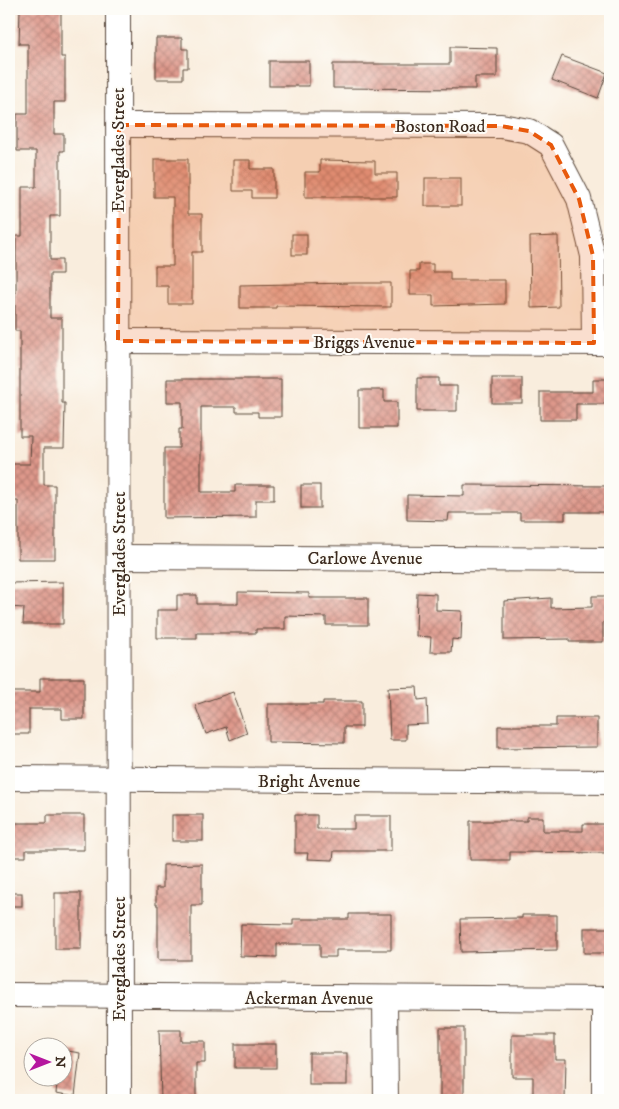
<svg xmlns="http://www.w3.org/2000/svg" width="619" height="1109" viewBox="0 0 619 1109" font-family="'IM FELL DW Pica',serif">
<defs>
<pattern id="building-cross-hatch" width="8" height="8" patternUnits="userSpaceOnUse" patternTransform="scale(1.25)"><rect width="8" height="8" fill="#de988b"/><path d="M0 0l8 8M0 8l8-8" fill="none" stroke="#b57c71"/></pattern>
</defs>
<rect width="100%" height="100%" fill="#fdfcf7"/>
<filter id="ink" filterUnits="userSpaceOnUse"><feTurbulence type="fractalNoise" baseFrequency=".02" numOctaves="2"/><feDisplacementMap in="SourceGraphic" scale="10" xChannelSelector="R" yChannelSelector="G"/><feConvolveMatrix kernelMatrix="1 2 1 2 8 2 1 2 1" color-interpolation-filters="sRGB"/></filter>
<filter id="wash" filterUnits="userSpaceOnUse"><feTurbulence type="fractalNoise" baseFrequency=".0096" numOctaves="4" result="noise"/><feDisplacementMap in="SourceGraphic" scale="20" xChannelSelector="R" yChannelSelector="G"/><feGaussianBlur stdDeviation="1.12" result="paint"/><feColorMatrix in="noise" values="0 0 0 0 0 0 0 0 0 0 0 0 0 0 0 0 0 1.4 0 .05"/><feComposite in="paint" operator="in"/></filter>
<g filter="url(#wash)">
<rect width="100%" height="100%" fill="#f9eddd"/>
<g id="blocks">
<!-- building -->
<g fill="url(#building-cross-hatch)">
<polygon points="20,9 61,9 61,57 65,57 65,102 54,102 54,134 64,134 64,151 60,151 60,216 50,216 50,260 62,260 62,274 50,274 50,318 62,318 62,403 65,403 64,448 44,448 44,485 55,485 55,559 18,559 18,501 9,501 9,464 30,464 31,436 20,436 20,331 15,331 15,293 16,293 16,236 22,236 22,187 36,187 36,151 17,151 17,114 28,114 28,44 19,44"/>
<polygon points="156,38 182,38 182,49 188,49 188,68 183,68 183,79 156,79"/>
<polygon points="450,47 497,48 497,77 475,77 475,89 333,88 333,64 450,64"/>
<polygon points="562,56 607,73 598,98 552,80"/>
<rect x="269" y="61" width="40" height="25"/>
<polygon points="154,159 188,159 188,214 202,214 202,252 192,252 192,304 168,304 168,286 155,286 155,266 173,266 173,197 154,197"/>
<polygon points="233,160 250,160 250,169 274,169 274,198 252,198 252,191 233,191"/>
<polygon points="320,160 375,161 375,173 397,173 397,197 305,197 305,172 320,172"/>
<rect x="425" y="178" width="36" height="28"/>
<rect x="292" y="234" width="15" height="21"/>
<polygon points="558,236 559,307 531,308 530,237"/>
<polygon points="419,264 433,264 433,272 450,272 450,280 505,280 505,304 433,306 433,295 410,295 410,271 419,271"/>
<polygon points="354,283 391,283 391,307 276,306 276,308 240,308 240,285"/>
<polygon points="417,378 439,378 439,386 457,386 457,411 417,411"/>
<rect x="492" y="378" width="30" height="25"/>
<polygon points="167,379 281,379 281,417 258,417 258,412 236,412 236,407 201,407 201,492 235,492 235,485 274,485 274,500 256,500 256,517 164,518 164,448 179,448 179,429 182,429 182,402 167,402"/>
<polygon points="593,379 610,379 610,404 576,404 576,420 540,420 540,392 593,392"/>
<polygon points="359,390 384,390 384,402 397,402 397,428 359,428"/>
<rect x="301" y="485" width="19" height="23"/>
<polygon points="464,485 610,486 610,512 565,512 565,520 520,520 520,513 449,513 448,521 407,520 407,495 464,496"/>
<polygon points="63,582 63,624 23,624 24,608 9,607 9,583"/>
<polygon points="238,592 309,593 309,598 368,598 368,625 326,625 326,617 285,616 285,629 256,629 256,633 197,633 197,638 157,638 157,610 177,610 177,595 197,595 197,604 238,604"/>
<polygon points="417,593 436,594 436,610 462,611 461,640 452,639 451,652 430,652 431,637 416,636"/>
<polygon points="592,596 610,596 610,622 603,622 603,642 569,642 569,639 504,640 504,601 551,598 551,608 592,607"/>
<polygon points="40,678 84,678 84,719 62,719 62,709 29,709 29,734 9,734 9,692 40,692"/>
<polygon points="417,687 418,700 427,699 428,724 406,725 406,740 390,740 388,688"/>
<polygon points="233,692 247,733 230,740 226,727 206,734 195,705"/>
<polygon points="323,701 362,701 362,727 344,727 344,743 268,742 268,704 323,704"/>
<polygon points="556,718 597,718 597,747 498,748 498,726 556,726"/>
<polygon points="47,815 84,815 84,850 26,850 26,857 9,857 9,823 47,823"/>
<rect x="172" y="815" width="31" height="26"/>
<polygon points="295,815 317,815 317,829 354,829 354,816 391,816 391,851 334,851 333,860 307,859 308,853 295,853"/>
<polygon points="527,817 543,817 543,831 583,831 583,824 610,824 610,853 510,852 510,860 470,860 470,821 527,821"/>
<polygon points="202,864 202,905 191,905 191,960 158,960 158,905 156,905 156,888 163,888 163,865"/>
<rect x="9" y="893" width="13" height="13"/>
<rect x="55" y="893" width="26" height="56"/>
<polygon points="349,914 391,914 391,950 336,950 336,957 320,957 320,944 277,944 277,957 240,956 241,924 293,925 293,919 349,919"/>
<polygon points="522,915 557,915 557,950 461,952 460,919 522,918"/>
<rect x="584" y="928" width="26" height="25"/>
<rect x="440" y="1028" width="24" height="72"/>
<polygon points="159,1030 181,1030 181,1041 205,1041 205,1063 196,1063 196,1100 161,1100"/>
<polygon points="512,1035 555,1035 555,1059 566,1059 565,1100 533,1100 533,1077 512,1077"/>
<rect x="235" y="1044" width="41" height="24"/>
<polygon points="62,1050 80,1053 75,1096 56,1093 58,1076 62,1076"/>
<rect x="309" y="1053" width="38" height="32"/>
</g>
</g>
</g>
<g filter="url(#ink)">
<use href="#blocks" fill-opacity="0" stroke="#58473b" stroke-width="1"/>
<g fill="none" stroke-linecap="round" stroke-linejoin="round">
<defs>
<g id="minor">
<polyline points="118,9 119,1100"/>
<polyline points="119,125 501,126 529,131 551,145 579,199 593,256 594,343"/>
<polyline points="118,341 609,343"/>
<polyline points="119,557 610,560"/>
<polyline points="9,778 610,782"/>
<polyline points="9,995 610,999"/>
<polyline points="385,998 386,1100"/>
<polyline points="604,1100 604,999"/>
</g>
</defs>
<!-- minor casing -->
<use href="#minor" stroke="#58473b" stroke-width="26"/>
<!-- minor -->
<use href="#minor" stroke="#fff" stroke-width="24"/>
</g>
</g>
<!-- marked area -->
<path fill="#e8590c" fill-opacity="0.2" stroke="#e8590c" stroke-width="4" stroke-dasharray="10 6" stroke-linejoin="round" d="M 119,125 L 501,126 L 529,131 L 551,145 L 579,199 L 593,256 L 594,343 L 118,341 Z"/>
<g text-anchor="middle" stroke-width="4" stroke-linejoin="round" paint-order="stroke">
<!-- street labels -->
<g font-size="18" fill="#3b2a1e" stroke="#fdfcf7">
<text x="440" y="132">Boston Road</text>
<text transform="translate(118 150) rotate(-90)" y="6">Everglades Street</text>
<text x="364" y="348">Briggs Avenue</text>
<text transform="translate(119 554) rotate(-90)" y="6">Everglades Street</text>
<text x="365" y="564">Carlowe Avenue</text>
<text x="309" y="787">Bright Avenue</text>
<text transform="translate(119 959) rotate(-90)" y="6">Everglades Street</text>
<text x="309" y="1004">Ackerman Avenue</text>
</g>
</g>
<!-- margin -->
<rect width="619" height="1109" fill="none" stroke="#fdfcf7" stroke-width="30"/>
<!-- north arrow -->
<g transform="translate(48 1062) rotate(90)"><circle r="24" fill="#fdfcf7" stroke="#afa8a0"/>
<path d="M0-4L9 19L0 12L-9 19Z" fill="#b5179e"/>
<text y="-8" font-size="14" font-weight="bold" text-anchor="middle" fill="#3b2a1e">N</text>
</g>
</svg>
